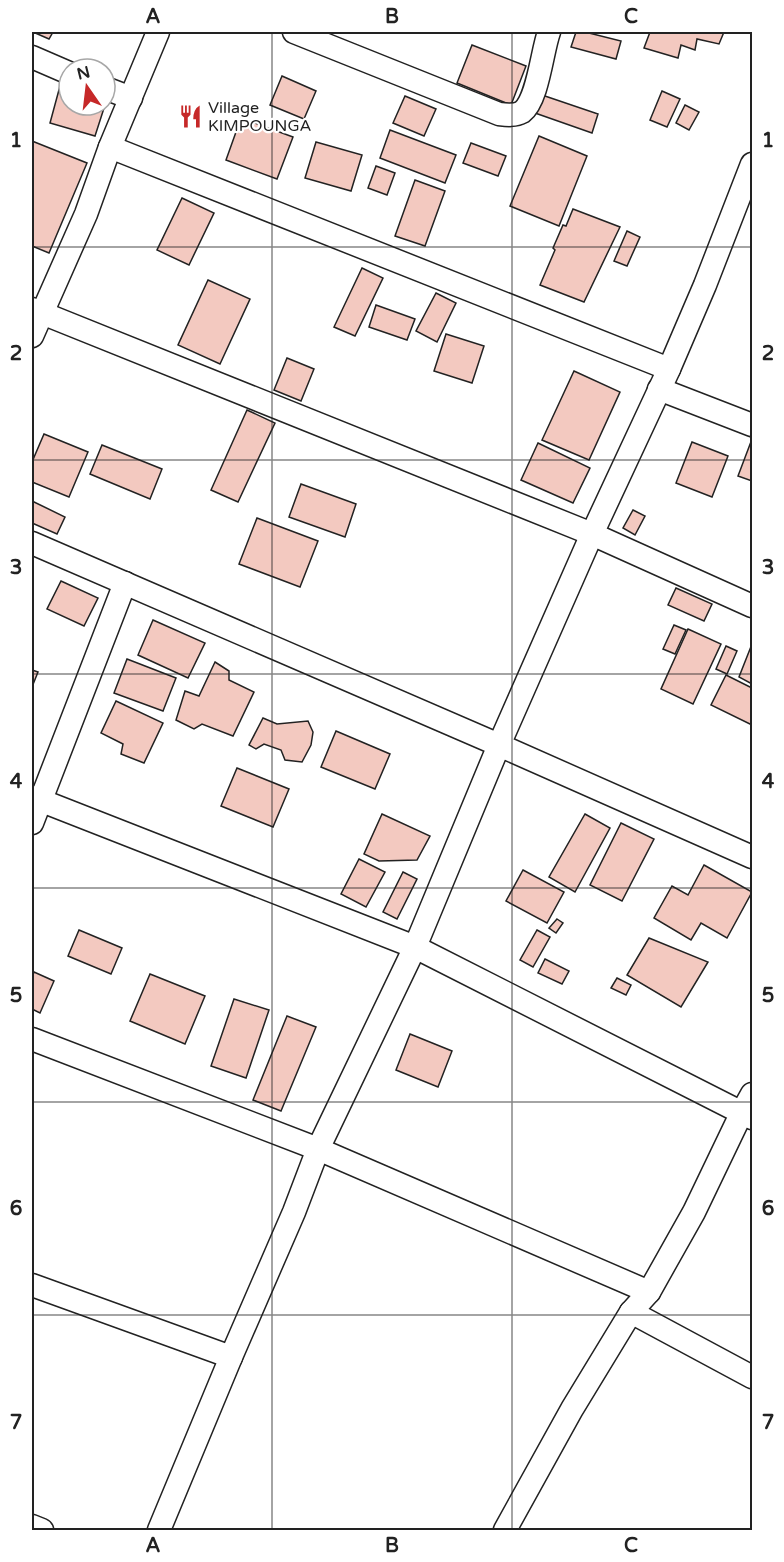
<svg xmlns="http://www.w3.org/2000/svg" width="784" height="1562" viewBox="0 0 784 1562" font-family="'Varela Round',sans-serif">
<rect width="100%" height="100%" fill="#fff"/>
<!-- building -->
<g fill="#f3c9c0" stroke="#222" stroke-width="1.5">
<polygon points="33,32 53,32 49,39"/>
<polygon points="576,32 585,32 621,41 616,59 571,47"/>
<polygon points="650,32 724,32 719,44 697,39 695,50 681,45 678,58 644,48"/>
<polygon points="472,45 526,66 511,105 457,83"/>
<polygon points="282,76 316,91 304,119 270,105"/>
<polygon points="60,86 69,89 69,105 105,105 95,136 50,123"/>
<polygon points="662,91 680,99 667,127 650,120"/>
<polygon points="542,95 598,114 592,133 535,113"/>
<polygon points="405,96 436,109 424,136 393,123"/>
<polygon points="685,105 699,112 689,130 676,123"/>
<polygon points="241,118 293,137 277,179 226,160"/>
<polygon points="390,130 456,155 445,183 380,158"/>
<polygon points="539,136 587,156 559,226 510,206"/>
<polygon points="32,141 87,163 49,253 32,246"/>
<polygon points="316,142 362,155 351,191 305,178"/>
<polygon points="471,143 506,156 498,176 463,163"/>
<polygon points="376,166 395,173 387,195 368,188"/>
<polygon points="415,180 445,191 425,246 395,236"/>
<polygon points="182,198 214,213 189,265 157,250"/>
<polygon points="573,209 620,227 584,302 540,285 555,250 553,248 563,225 566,226"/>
<polygon points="627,231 640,237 627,266 614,261"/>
<polygon points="362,268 383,278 355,336 334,327"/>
<polygon points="208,280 250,299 220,364 178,345"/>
<polygon points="436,293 456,303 437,342 416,331"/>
<polygon points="376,305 415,319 407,340 369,327"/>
<polygon points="446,334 484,346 472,383 434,371"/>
<polygon points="287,358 314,369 301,401 274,390"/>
<polygon points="574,371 620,392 589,460 542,440"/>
<polygon points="247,410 275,423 238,502 211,490"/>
<polygon points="44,434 88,452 69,497 32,482 32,462"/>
<polygon points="752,439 752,481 738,476"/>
<polygon points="692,442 728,456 712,497 676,483"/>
<polygon points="538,443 590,468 573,503 521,480"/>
<polygon points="102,445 162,469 150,499 90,474"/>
<polygon points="301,484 356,504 345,537 289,517"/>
<polygon points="32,501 65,517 57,534 32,523"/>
<polygon points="633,510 645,516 635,535 623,528"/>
<polygon points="257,518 318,541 300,587 239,564"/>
<polygon points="61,581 98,598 84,626 47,609"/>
<polygon points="676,588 712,604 704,621 668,605"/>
<polygon points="153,620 205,643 188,678 138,655"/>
<polygon points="674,625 686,630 675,654 663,649"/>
<polygon points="688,629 721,644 693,704 661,689"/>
<polygon points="752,644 752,684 739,677"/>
<polygon points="726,646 737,651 727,674 716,669"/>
<polygon points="127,659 176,678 163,711 114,693"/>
<polygon points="215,662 229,671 229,680 254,692 233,736 202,724 194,729 176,720 185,691 199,696"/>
<polygon points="32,670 38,672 32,687"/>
<polygon points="726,675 752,688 752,725 711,705"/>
<polygon points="116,701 163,723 144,763 121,754 123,744 101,733"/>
<polygon points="263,718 277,724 308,721 313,732 311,745 302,762 285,760 281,750 264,744 256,749 249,745"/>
<polygon points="336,731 390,754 375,789 321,767"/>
<polygon points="237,768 289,789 273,827 221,806"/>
<polygon points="382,814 430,836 417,860 379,861 364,854"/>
<polygon points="585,814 610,828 575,892 549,877"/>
<polygon points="621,823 654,839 622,901 590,885"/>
<polygon points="359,859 385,872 366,907 341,894"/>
<polygon points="704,865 752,892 727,938 701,923 691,940 654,918 672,886 688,895"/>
<polygon points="523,870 564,892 547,923 506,901"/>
<polygon points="403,872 417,879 397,919 383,912"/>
<polygon points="557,919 563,923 556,933 549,928"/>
<polygon points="79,930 122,948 111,974 68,956"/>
<polygon points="537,930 550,937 533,967 520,960"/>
<polygon points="649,938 708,962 681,1007 627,975"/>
<polygon points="545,959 569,971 562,984 538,973"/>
<polygon points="34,972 54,981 40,1013 32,1009 32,977"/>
<polygon points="150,974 205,996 185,1044 130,1021"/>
<polygon points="617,978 631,985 626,995 611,988"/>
<polygon points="234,999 269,1010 246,1078 211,1066"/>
<polygon points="287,1016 316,1027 281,1111 253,1100"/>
<polygon points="410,1034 452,1051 438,1087 396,1070"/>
</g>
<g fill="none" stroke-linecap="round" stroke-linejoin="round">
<defs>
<g id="street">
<path d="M 294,32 L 499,114 C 507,115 515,116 522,112 C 538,100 542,51 549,32"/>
<polyline points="32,57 69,73"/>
<polyline points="105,88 131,98"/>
<polyline points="110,147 669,369"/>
<polyline points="32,309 592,534 752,606"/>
<polyline points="32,336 86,214 110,147 158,32"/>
<polyline points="659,389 752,425"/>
<polyline points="32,543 499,745 752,857"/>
<polyline points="32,797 415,947 752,1118"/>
<polyline points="32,823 125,583"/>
<polyline points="32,1039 318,1149 649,1292"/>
<polyline points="32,1285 231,1357"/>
<polyline points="631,1312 752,1377"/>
<polyline points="32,1526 42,1530"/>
<polyline points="159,1530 231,1357 294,1212 318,1149 415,947 499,745 592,534 669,369 705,285 752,164"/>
<polyline points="505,1530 572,1409 631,1312 649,1292 694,1212 742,1112 752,1094"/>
</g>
</defs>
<!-- street casing -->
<use href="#street" stroke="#222" stroke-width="25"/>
<!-- street -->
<use href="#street" stroke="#fff" stroke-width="22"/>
</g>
<!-- grid -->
<path fill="none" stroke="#222" stroke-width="1.5" stroke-opacity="0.55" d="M 272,32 L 272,1530M 512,32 L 512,1530M 32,247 L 752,247M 32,460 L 752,460M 32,674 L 752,674M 32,888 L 752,888M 32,1102 L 752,1102M 32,1315 L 752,1315"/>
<!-- icons -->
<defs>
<symbol id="restaurant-bare" viewBox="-9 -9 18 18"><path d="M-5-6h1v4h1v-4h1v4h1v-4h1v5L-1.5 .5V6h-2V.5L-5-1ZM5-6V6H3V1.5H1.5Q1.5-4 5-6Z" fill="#c62828" stroke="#fff" stroke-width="2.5" paint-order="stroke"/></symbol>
</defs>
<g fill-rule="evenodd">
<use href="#restaurant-bare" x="174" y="100" width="33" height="33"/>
</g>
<g text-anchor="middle" stroke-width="4.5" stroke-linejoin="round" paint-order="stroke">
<!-- poi labels -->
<g font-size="16" fill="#222" stroke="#fff" text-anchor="start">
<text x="208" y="113">Village<tspan x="208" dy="18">KIMPOUNGA</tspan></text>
</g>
</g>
<!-- border -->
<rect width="784" height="1562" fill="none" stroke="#ffffff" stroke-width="66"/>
<!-- north arrow -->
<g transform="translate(87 87) rotate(346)"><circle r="28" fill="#ffffff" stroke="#a7a7a7" stroke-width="1.5"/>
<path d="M0-4.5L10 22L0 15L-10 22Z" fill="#c62828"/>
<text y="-9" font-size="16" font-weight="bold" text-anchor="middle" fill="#222222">N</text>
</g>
<rect x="33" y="33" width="718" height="1496" fill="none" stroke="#222" stroke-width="2"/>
<g font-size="20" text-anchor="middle" font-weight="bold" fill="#222">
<text x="153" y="23">A</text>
<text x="392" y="23">B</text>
<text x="631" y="23">C</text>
<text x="16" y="147">1</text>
<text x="768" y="147">1</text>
<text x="16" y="360">2</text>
<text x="768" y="360">2</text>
<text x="16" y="574">3</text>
<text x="768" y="574">3</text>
<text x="16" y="788">4</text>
<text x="768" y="788">4</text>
<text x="16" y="1002">5</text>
<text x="768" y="1002">5</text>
<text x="16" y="1215">6</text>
<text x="768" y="1215">6</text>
<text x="16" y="1429">7</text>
<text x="768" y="1429">7</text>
<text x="153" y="1552">A</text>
<text x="392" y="1552">B</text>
<text x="631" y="1552">C</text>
</g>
</svg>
